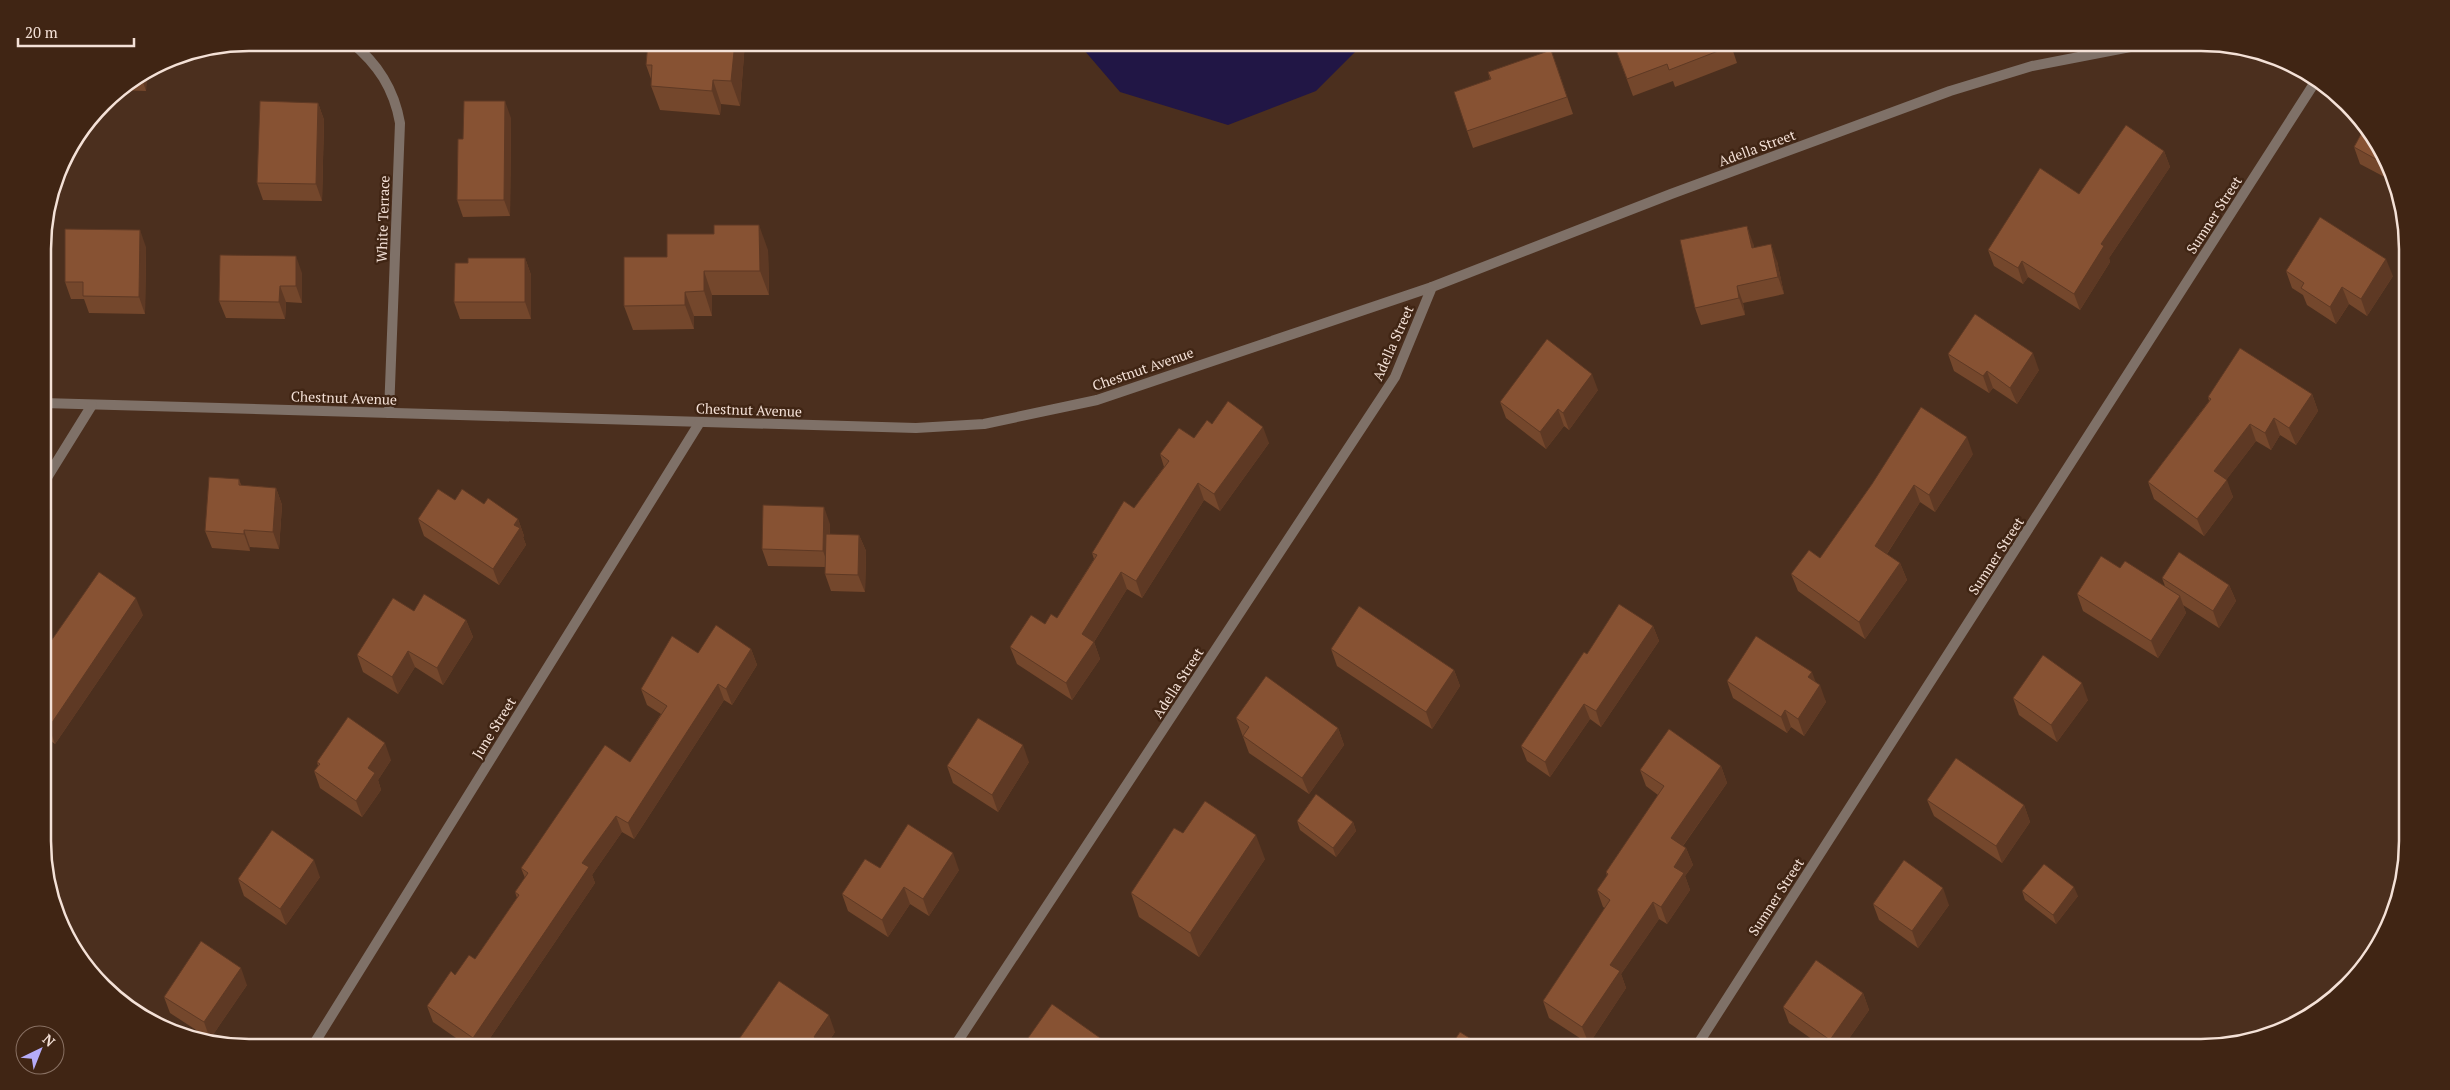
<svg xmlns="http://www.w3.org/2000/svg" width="2450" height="1090" viewBox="0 0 2450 1090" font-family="'PT Serif',serif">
<rect width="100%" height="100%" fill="#4b2f1e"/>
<!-- water -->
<polygon fill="#211645" points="1078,43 1372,43 1359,48 1316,91 1228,125 1120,92"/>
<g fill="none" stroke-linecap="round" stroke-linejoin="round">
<!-- minor -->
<g stroke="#7f7168" stroke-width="10">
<path d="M 351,42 C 378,64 394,89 400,123 L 389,413"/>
<polyline points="43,403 916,428 984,424 1097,400 1432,287"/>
<polyline points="43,484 92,405"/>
<polyline points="312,1047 700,422"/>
<polyline points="954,1047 1395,377 1432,287 1671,194 1950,91 2032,66 2156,42"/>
<polyline points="1696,1047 2317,79"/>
</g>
</g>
<!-- wall -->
<g fill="#74472c">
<polygon points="648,42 745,42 740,106 721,104 720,115 660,110 651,86 651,79 646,65"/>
<polygon points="1613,42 1730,42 1737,63 1675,87 1673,81 1633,96"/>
<polygon points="1557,67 1573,114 1473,148 1467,131 1490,80 1488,72"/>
<polygon points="147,72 146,91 119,90"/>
<polygon points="318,103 324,120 322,201 263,200 257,183"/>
<polygon points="511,118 510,216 463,217 457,200 463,139"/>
<polygon points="2366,125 2392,170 2399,196 2394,182 2360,164 2354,147"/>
<polygon points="2164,151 2170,167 2109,258 2110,262 2080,310 2028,277 2023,284 1994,266 1988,250 2079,194"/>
<polygon points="1753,243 1754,248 1777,261 1784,294 1743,303 1745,315 1701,325 1695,308"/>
<polygon points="146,247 145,314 89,313 84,299 71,299 65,282"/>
<polygon points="768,250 769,295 712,295 712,316 694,316 694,329 633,330 624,306 667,257"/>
<polygon points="525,258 531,275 531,319 460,319 454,302"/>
<polygon points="2286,271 2393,276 2367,316 2349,304 2336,324 2307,305 2303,295 2292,288"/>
<polygon points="302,273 302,303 286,302 285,319 226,318 219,301"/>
<polygon points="1948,354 2039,370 2017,404 1993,388 1989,393 1954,371"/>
<polygon points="1598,390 1569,430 1564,426 1546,449 1506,418 1500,402"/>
<polygon points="2312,394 2318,411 2296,445 2280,435 2271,450 2256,441 2226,480 2233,497 2204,536 2154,499 2148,482 2209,401 2208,397"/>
<polygon points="1212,424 1269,443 1220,511 1204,500 1142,598 1127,589 1094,642 1100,659 1072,700 1017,664 1010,647 1045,624 1057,618 1094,559 1092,553 1134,508 1164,467 1160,454 1194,438"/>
<polygon points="1973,454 1935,512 1920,502 1887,554 1900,563 1907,580 1865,639 1798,591 1791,574 1820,558 1872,484"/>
<polygon points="239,479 241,485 276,488 282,505 279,549 250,547 250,551 212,548 205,531"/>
<polygon points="455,500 484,504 518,519 524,536 523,537 526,545 499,585 424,536 418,519"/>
<polygon points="830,524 830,534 859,535 866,551 865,592 831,591 825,574 825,567 768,566 762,549"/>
<polygon points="2120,568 2165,586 2162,578 2229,585 2236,601 2219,628 2183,605 2186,613 2158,658 2083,611 2077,594"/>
<polygon points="414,611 466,620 473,637 443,685 415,667 398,694 363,672 357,655"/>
<polygon points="143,615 55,744 44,736 44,651"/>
<polygon points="1653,626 1659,641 1601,727 1590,719 1550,777 1527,761 1521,746 1587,654"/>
<polygon points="751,649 757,665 732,705 724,700 634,839 622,832 592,875 595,883 484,1047 469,1047 433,1022 427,1006 455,975 475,959 517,898 515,892 525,878 521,868 630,762 661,714 647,705 641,689 698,653"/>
<polygon points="1331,649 1454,670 1460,686 1432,729 1337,666"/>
<polygon points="1727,681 1816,682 1826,702 1804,736 1791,727 1787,733 1733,698"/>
<polygon points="2013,698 2088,700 2057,742 2019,715"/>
<polygon points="1236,718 1338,728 1344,745 1309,794 1249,753"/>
<polygon points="391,760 378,780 381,790 362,817 320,788 314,771 318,766 317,762"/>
<polygon points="1029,762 998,812 953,783 947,766"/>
<polygon points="1721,766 1727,783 1683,846 1686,848 1693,865 1685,876 1690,890 1667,924 1659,919 1621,974 1626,988 1589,1044 1549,1018 1543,1001 1605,908 1603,907 1597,890 1607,876 1606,872 1658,795 1646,786 1640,770"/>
<polygon points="1927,800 2024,805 2030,822 2002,863 1934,816"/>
<polygon points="1297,821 1353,822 1356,831 1336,857 1300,830"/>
<polygon points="1183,833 1265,859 1199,957 1139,917 1131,893"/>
<polygon points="880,868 959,870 929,916 910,904 888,937 848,911 842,894"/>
<polygon points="320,877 286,925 244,896 238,879"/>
<polygon points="2022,891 2078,896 2056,924 2025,900"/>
<polygon points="1873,904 1949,905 1918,948 1879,920"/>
<polygon points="247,985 210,1039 170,1013 164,997"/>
<polygon points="1863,993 1869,1010 1843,1047 1823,1047 1789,1023 1783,1007"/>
<polygon points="835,1032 825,1047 739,1047 737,1042"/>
<polygon points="1028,1038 1113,1047 1032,1047"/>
</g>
<!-- shaded-wall -->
<g fill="#5e3924">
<polygon points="735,42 745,42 740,106 731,81"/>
<polygon points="147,72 146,91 141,76"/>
<polygon points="713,80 721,104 720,115 712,91"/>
<polygon points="505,101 511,118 510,216 504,200"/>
<polygon points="318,103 324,120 322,201 316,184"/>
<polygon points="2164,151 2170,167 2109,258 2110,262 2080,310 2074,294 2101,244"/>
<polygon points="759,225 768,250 769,295 760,271"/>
<polygon points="1747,226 1753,243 1758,265 1752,248"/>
<polygon points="140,230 146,247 145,314 139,297"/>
<polygon points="1771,244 1777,261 1784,294 1778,277"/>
<polygon points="296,256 302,273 302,303 296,286"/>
<polygon points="525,258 531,275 531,319 525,302"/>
<polygon points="2386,259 2393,276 2367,316 2361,299"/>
<polygon points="2022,261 2028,277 2023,284 2018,268"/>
<polygon points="704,271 712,295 712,316 704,291"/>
<polygon points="280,286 286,302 285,319 279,302"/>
<polygon points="1737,286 1743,303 1745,315 1739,298"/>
<polygon points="2342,287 2349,304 2336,324 2330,307"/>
<polygon points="685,292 694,316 694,329 685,305"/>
<polygon points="2033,353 2039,370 2017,404 2010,388"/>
<polygon points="1987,371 1993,388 1989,393 1983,376"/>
<polygon points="1592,374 1598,390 1569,430 1563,413"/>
<polygon points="2312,394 2318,411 2296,445 2289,428"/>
<polygon points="1558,409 1564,426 1546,449 1540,432"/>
<polygon points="2274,418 2280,435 2271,450 2265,433"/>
<polygon points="2250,424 2256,441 2220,488 2214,471"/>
<polygon points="1263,427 1269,443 1220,511 1214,494"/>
<polygon points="1967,437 1973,454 1935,512 1929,495"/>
<polygon points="2227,480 2233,497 2204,536 2197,519"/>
<polygon points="1198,483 1204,500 1142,598 1136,581"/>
<polygon points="1914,485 1920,502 1881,563 1875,546"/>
<polygon points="276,488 282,505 279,549 273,532"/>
<polygon points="824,507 830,524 829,567 823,551"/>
<polygon points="518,519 524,536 523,537 526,545 499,585 493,569 514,525"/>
<polygon points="244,530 250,547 250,551 244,534"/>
<polygon points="859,535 866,551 865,592 858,575"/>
<polygon points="1900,563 1907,580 1865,639 1859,622"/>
<polygon points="1121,572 1127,589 1094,642 1100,659 1072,700 1066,683 1082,634"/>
<polygon points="2229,585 2236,601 2219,628 2213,611"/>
<polygon points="2180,596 2186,613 2158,658 2151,641"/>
<polygon points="136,598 143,615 55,744 49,727"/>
<polygon points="466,620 473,637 443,685 437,668"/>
<polygon points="1653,626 1659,641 1601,727 1596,711"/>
<polygon points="751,649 757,665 732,705 726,689"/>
<polygon points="408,651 415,667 398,694 392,677"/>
<polygon points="1454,670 1460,686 1432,729 1426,712"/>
<polygon points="1812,672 1818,688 1820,685 1826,702 1804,736 1798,719 1808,677"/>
<polygon points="2082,683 2088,700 2057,742 2051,725"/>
<polygon points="718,684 724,700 634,839 628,823"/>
<polygon points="1584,704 1590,719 1550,777 1545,762"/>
<polygon points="1785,710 1791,727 1787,733 1781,717"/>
<polygon points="1338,728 1344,745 1309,794 1302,778"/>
<polygon points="385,743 391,760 378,780 381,790 362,817 356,801 368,768"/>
<polygon points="1023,745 1029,762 998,812 992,795"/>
<polygon points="1721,766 1727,783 1677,854 1671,838"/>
<polygon points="2024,805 2030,822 2002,863 1996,846"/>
<polygon points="616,816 622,832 592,875 595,883 484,1047 477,1047 473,1038 582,863"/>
<polygon points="1353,822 1356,831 1336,857 1333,848"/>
<polygon points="1256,835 1265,859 1199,957 1190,933"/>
<polygon points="1686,848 1693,865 1685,876 1690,890 1667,924 1661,907 1674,867"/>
<polygon points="953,853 959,870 929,916 923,899"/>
<polygon points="314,860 320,877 286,925 280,909"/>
<polygon points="904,887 910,904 888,937 882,920"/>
<polygon points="2074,887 2078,896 2056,924 2053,915"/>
<polygon points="1943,888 1949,905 1918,948 1912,931"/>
<polygon points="1653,902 1659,919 1621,974 1626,988 1589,1044 1582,1027 1610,965"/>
<polygon points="241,968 247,985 210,1039 204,1022"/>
<polygon points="1863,993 1869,1010 1843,1047 1833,1047 1830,1040"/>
<polygon points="829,1015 835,1032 825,1047 813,1047 814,1037"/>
</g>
<!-- building -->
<g fill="#875233" stroke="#5e3924">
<polygon points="648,42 735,42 731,81 713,80 712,91 651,86 652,65 646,65"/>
<polygon points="1613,42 1730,42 1731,46 1669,70 1667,64 1627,79"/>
<polygon points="1551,50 1567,97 1467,131 1454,92 1491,79 1488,72"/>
<polygon points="260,101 318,103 316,184 257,183"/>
<polygon points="464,101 505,101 504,200 457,200 458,139 463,139"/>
<polygon points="2126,125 2164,151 2101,244 2104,246 2074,294 2022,261 2018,268 1988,250 2040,168 2079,194"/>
<polygon points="2366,125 2390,167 2354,147"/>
<polygon points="2320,217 2386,259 2361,299 2342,287 2330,307 2301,288 2304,283 2286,271"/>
<polygon points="714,225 759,225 760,271 704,271 704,291 685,292 685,305 624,306 624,257 667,257 667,234 714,234"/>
<polygon points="1747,226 1752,248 1771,244 1778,277 1737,286 1739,298 1695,308 1680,240"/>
<polygon points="65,229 140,230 139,297 83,296 83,282 65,282"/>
<polygon points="220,255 296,256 296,286 280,286 279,302 219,301"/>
<polygon points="468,258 525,258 525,302 454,302 455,263 468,263"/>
<polygon points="1975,314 2033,353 2010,388 1987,371 1983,376 1948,354"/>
<polygon points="1547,339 1592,374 1563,413 1558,409 1540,432 1500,402"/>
<polygon points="2240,348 2312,394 2289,428 2274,418 2265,433 2250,424 2214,471 2227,480 2197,519 2148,482 2211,399 2208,397"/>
<polygon points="1228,401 1263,427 1214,494 1198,483 1136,581 1121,572 1082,634 1094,642 1066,683 1010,647 1031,615 1045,624 1051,614 1057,618 1097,555 1092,553 1124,501 1134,508 1169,461 1160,454 1179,428 1194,438 1207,420 1212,424"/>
<polygon points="1921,407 1967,437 1929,495 1914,485 1875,546 1900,563 1859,622 1791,574 1809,550 1820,558 1872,484"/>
<polygon points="209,477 239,479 239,485 276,488 273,532 244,530 244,534 205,531"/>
<polygon points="438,489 455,500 462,489 484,504 488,498 518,519 514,525 520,528 493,569 418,519"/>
<polygon points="763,505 824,507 823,551 762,549"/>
<polygon points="826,534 859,535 858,575 825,574"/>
<polygon points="2179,552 2229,585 2213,611 2162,578"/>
<polygon points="2101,556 2120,568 2125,561 2180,596 2151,641 2077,594"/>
<polygon points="99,572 136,598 49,727 44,723 44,651"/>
<polygon points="424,594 466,620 437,668 408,651 392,677 357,655 393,598 414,611"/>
<polygon points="1619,604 1653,626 1596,711 1584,704 1545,762 1521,746 1584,652 1587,654"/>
<polygon points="1359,606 1454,670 1426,712 1331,649"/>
<polygon points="716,625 751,649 726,689 718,684 628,823 616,816 582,863 589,867 473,1038 427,1006 451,971 455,975 469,955 475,959 519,895 515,892 528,873 521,868 605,745 630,762 667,706 641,689 672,636 698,653"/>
<polygon points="1756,636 1812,672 1808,677 1820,685 1798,719 1785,710 1781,717 1727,681"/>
<polygon points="2043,655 2082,683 2051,725 2013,698"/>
<polygon points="1266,676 1338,728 1302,778 1243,736 1249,727 1236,718"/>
<polygon points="348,717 385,743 368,768 375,773 356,801 314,771 320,764 317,762"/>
<polygon points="978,718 1023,745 992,795 947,766"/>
<polygon points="1669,729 1721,766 1671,838 1686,848 1674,867 1684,873 1661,907 1653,902 1610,965 1620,971 1582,1027 1543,1001 1610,900 1597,890 1608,874 1606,872 1664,786 1640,770"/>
<polygon points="1956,758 2024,805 1996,846 1927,800"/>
<polygon points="1316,794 1353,822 1333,848 1297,821"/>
<polygon points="1205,801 1256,835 1190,933 1131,893 1174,828 1183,833"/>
<polygon points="908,824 953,853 923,899 904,887 882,920 842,894 865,859 880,868"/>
<polygon points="272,830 314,860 280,909 238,879"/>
<polygon points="1904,860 1943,888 1912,931 1873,904"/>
<polygon points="2044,864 2074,887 2053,915 2022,891"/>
<polygon points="201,941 241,968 204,1022 164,997"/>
<polygon points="1816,960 1863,993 1830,1040 1783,1007"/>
<polygon points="779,981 829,1015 814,1037 818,1040 813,1047 745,1047 737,1042"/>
<polygon points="1052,1004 1113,1047 1036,1047 1038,1045 1028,1038"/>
<polygon points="1460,1032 1484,1047 1450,1047"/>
</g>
<g text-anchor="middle" stroke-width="5" stroke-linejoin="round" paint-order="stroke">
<!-- street labels -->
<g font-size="14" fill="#f4e1d7" stroke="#402514">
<text transform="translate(1757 148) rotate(-20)" y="5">Adella Street</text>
<text transform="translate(2214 215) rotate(-57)" y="5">Sumner Street</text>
<text transform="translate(383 219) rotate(-88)" y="5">White Terrace</text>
<text transform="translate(1393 343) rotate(-66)" y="5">Adella Street</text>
<text transform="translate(1143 369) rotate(-19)" y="5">Chestnut Avenue</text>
<text transform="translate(344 398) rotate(2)" y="5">Chestnut Avenue</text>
<text transform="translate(749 410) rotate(2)" y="5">Chestnut Avenue</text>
<text transform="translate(1996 556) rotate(-57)" y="5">Sumner Street</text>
<text transform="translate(1178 683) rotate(-57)" y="5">Adella Street</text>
<text transform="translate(494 728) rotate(-58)" y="5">June Street</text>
<text transform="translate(1776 897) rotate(-57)" y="5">Sumner Street</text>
</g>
</g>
<!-- crop -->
<path d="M0 0H2450V1090H0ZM249 51H2201A198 198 0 0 1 2399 249V841A198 198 0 0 1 2201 1039H249A198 198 0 0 1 51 841V249A198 198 0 0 1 249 51Z" fill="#402514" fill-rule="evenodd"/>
<path fill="none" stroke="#f4e1d7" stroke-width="2.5" d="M249 51H2201A198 198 0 0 1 2399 249V841A198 198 0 0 1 2201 1039H249A198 198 0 0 1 51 841V249A198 198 0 0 1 249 51Z"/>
<!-- north arrow -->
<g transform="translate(40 1050) rotate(43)"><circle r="24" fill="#402514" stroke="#887062"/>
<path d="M0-4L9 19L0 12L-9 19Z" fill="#b6acf8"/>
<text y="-8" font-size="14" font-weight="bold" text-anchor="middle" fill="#f4e1d7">N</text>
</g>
<!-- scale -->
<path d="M18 38v8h116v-8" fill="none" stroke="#f4e1d7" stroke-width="2.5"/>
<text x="25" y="38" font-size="15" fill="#f4e1d7" stroke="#402514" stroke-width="4" paint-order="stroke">20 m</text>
</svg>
